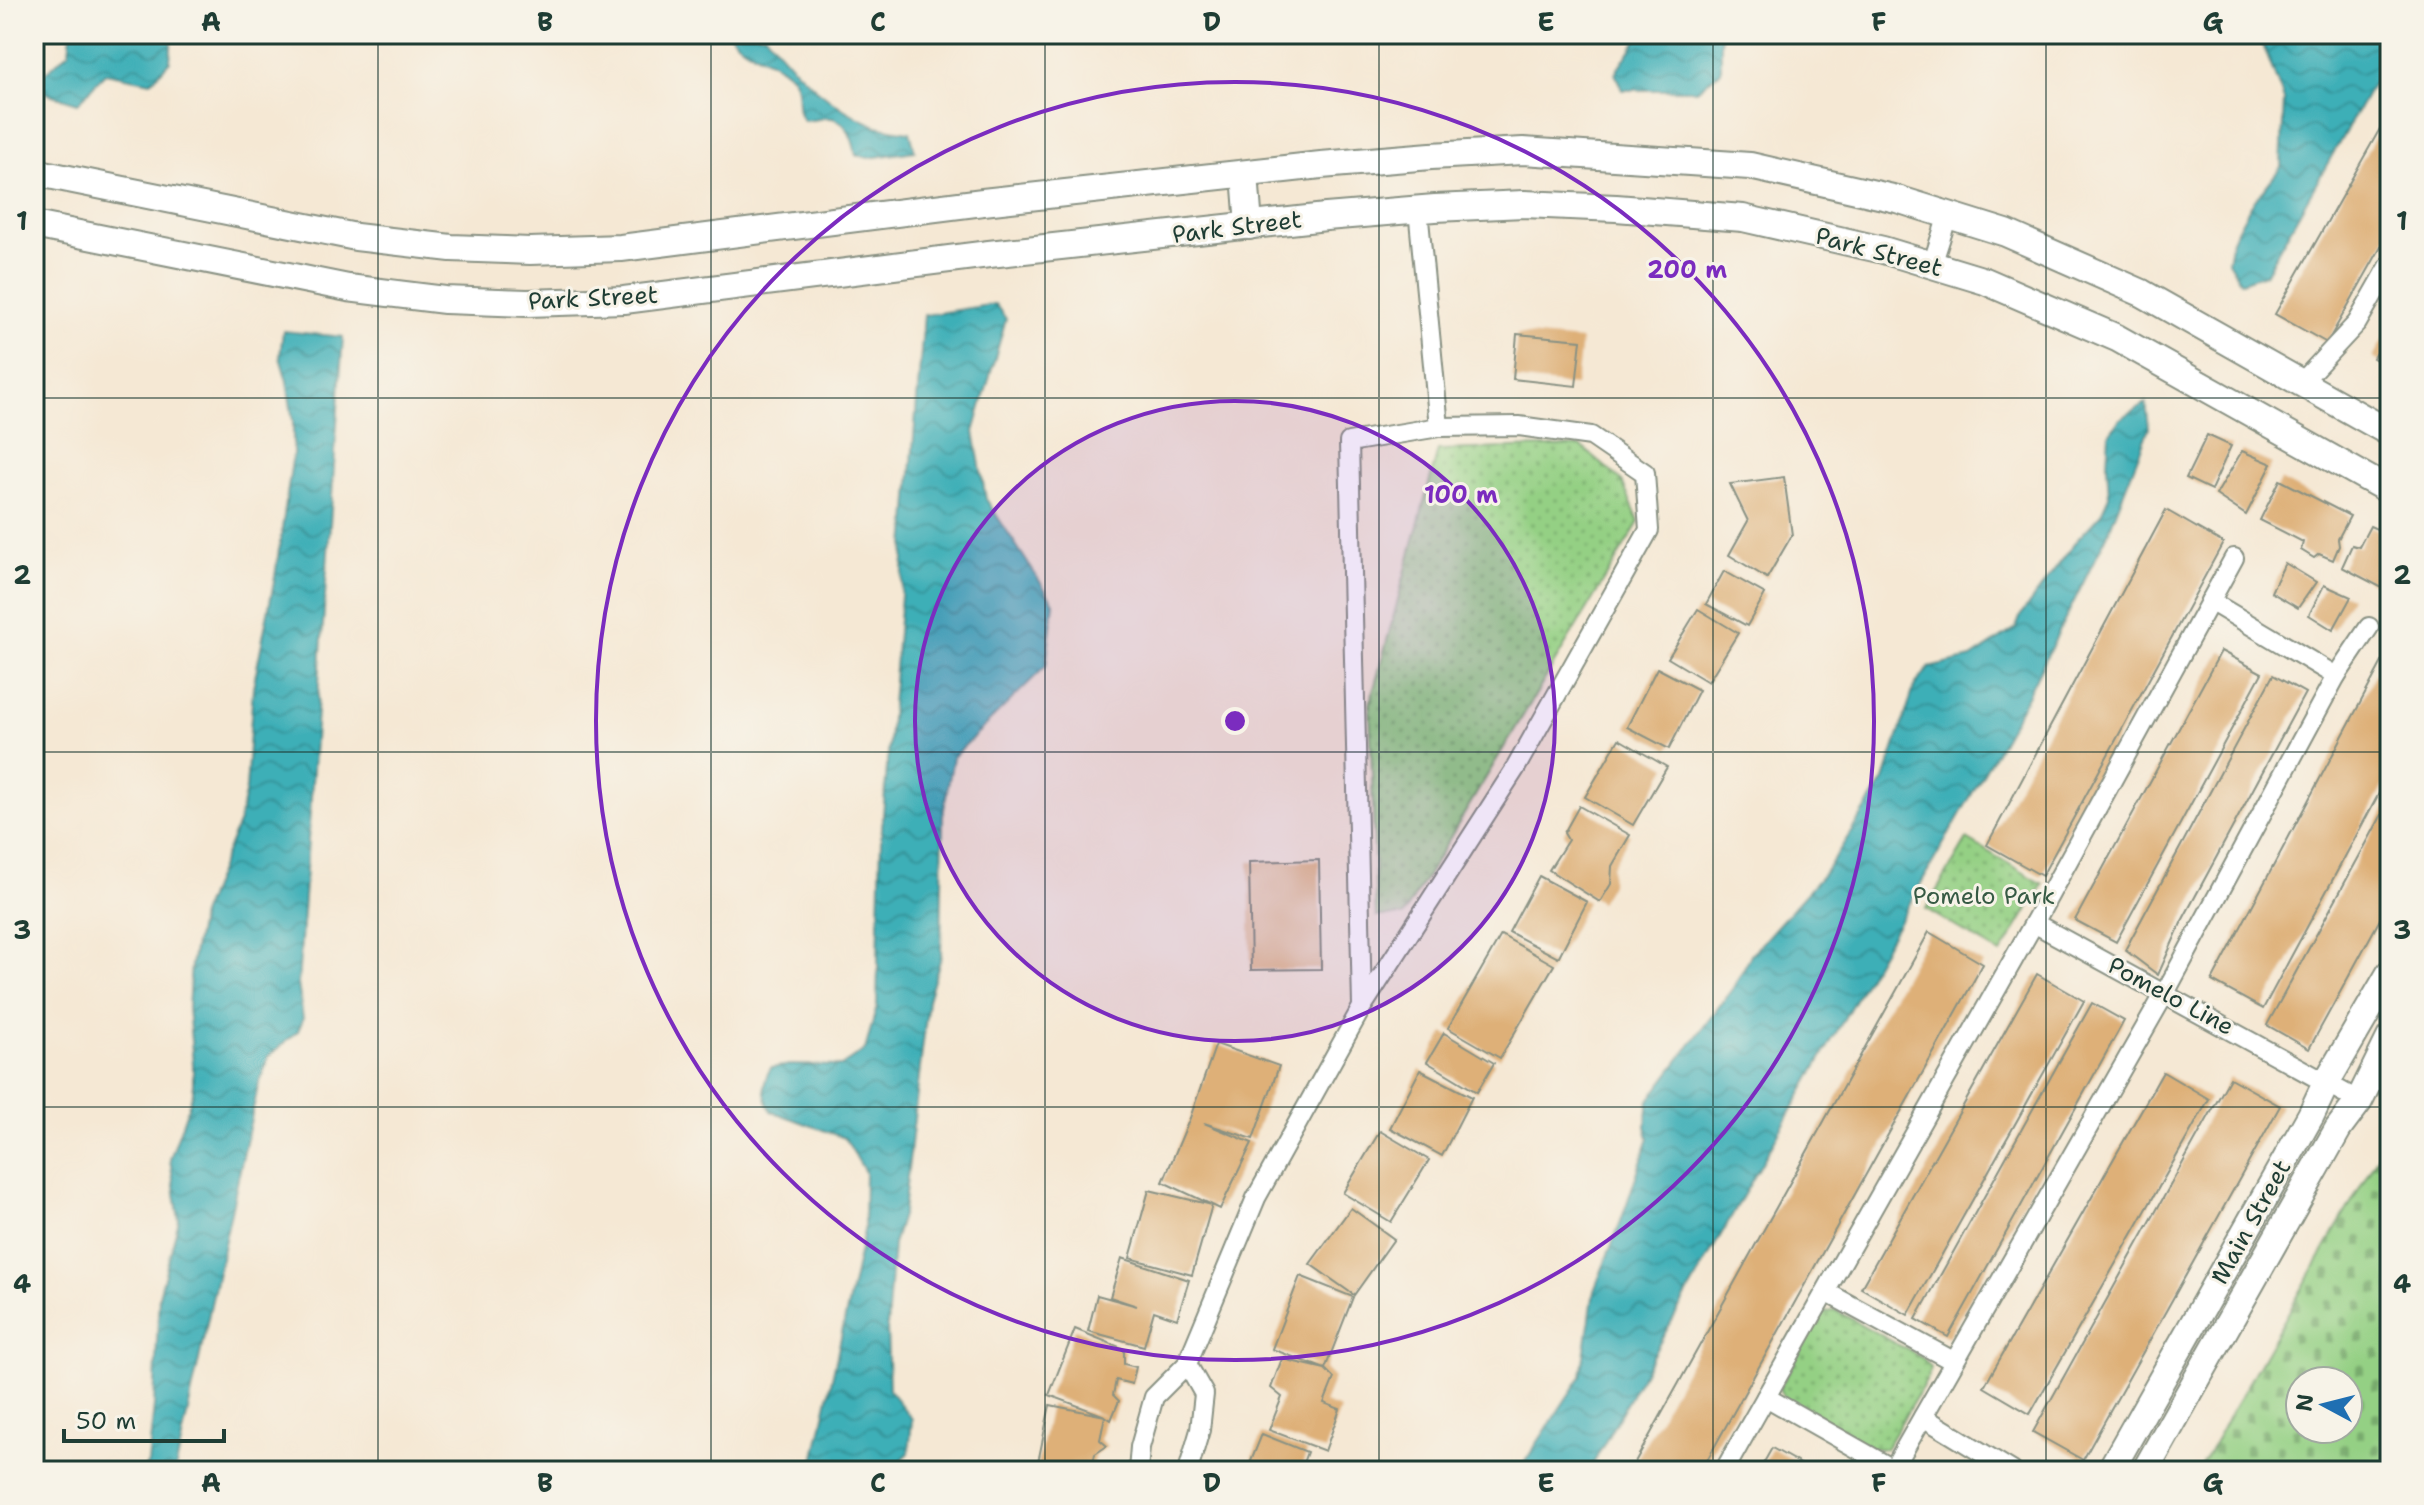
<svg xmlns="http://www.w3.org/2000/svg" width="2424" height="1505" viewBox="0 0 2424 1505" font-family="'Shantell Sans',sans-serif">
<defs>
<pattern id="grass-dots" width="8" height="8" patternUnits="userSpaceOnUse" patternTransform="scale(2)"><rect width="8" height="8" fill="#94d084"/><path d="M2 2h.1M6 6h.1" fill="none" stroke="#78aa6d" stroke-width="1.8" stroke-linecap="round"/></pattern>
<pattern id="cemetery-stones" width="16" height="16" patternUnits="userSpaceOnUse" patternTransform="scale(2)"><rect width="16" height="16" fill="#94d084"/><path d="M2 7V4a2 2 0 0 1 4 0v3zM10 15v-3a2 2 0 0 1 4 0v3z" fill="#78aa6d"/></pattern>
<pattern id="water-waves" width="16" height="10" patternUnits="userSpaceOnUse" patternTransform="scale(2)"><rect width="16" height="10" fill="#3eafb7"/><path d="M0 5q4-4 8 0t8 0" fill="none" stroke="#339096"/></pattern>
</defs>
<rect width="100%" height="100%" fill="#f7f3e8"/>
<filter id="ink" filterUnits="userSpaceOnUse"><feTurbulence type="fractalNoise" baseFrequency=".0125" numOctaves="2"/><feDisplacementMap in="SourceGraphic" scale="16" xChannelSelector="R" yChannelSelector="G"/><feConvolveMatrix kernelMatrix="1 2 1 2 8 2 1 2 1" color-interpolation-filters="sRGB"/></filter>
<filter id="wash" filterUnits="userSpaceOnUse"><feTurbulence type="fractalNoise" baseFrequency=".006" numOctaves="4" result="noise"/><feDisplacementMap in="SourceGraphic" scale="32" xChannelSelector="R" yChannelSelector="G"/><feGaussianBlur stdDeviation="1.8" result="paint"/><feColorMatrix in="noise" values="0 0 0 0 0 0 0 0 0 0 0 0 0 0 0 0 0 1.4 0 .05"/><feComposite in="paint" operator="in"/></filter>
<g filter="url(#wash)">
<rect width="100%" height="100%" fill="#f5e8d4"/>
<!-- grass -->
<g fill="url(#grass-dots)" stroke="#5a865c" stroke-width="2">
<polygon points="1581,446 1622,481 1639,522 1403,916 1376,916 1370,704 1438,450"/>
<polygon points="1967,839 2043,884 2001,954 1926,909"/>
<polygon points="1835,1310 1924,1359 1930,1368 1927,1379 1885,1449 1872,1448 1784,1398 1779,1389 1821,1314"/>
</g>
<!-- cemetery -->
<path fill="url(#cemetery-stones)" stroke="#5a865c" stroke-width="2" fill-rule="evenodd" d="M 2388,1138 L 2390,1471 L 2198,1471 ZM 2300,1381 L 2348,1381 L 2348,1429 L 2300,1429 Z"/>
<!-- water -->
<g fill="url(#water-waves)" stroke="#2e7676" stroke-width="2">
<polygon points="71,34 172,34 170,61 151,82 105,73 78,103 36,90 38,79 69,52"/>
<path d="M 730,34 L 765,34 C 794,72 829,106 874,125 C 885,129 899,130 910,132 L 915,151 L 869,158 L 856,155 C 853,138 846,115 824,118 C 817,119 812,121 804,121 C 793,109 802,90 793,78 C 775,57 746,57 730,34 Z"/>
<polygon points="1641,34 1721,34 1721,71 1697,90 1622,90 1615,73"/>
<polygon points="2259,34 2390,34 2390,53 2265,274 2241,282 2228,261 2232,239 2249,208 2281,167 2284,100"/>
<path d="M 995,304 L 1006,319 L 974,432 L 986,499 L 1054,603 L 1046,666 L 953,757 L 943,815 L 941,957 L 928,1000 L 903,1212 L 893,1244 L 887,1327 L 889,1390 L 912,1419 L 909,1453 L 889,1471 L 812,1471 L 864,1231 L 865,1172 L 845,1138 L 771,1111 C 764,1096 761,1083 771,1068 L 791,1065 L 841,1066 L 865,1050 L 877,1006 L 881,840 L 924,315 Z"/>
<polygon points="283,331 343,337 298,984 303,1019 298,1031 269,1056 258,1086 175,1471 143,1471 148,1463 154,1406 159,1296 179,1220 170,1159 193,1093 193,1063 188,1008 191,965 201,915 239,821 246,789 253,688 275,577 293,454 293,421 287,381 280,357"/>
<polygon points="2146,403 2149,428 2107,535 2023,704 1665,1333 1589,1471 1519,1471 1581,1376 1594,1291 1621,1221 1649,1138 1646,1126 1649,1100 1733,988 1751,955 1827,870 1884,780 1915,685 1929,668 1971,658 2016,628 2021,615 2078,539 2101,514 2109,496 2107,464 2109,434 2120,419"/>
</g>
<g id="blocks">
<!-- building -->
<g fill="#deb078">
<polygon points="2390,111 2390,231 2327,343 2275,314"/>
<polygon points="2390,327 2390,368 2373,358"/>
<polygon points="1517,334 1581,340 1576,386 1513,379"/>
<polygon points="2207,435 2231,446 2211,490 2186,478"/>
<polygon points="2242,451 2272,464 2246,515 2216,495"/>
<polygon points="1784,477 1792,535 1767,578 1729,555 1748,521 1730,484"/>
<polygon points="2280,480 2350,516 2338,539 2339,546 2333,560 2319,554 2314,558 2301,550 2303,542 2260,520"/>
<polygon points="2166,510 2223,543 2042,876 1987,845"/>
<polygon points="2370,526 2386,533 2382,544 2390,547 2390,592 2342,567 2352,545 2359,547"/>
<polygon points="2285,563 2316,582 2298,608 2271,592"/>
<polygon points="1724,571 1765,594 1747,626 1706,604"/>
<polygon points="2324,585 2351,597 2333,630 2309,615"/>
<polygon points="1698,609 1738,633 1708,682 1668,658"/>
<polygon points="2390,647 2390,773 2263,1009 2212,981"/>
<polygon points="2221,651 2262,673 2116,942 2075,920"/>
<polygon points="1657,668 1699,690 1669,749 1627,727"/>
<polygon points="2273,675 2305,693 2182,921 2158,975 2125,950"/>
<polygon points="1619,739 1667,767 1633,825 1585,797"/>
<polygon points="2390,800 2390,901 2309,1049 2267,1025"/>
<polygon points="1579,806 1630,835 1612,866 1611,884 1600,902 1549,870 1568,840 1564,833"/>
<polygon points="1319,860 1321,969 1251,970 1249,862"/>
<polygon points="1539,876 1587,902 1558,958 1509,932"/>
<polygon points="1929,932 1983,964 1701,1471 1630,1471"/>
<polygon points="1501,935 1554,965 1500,1058 1448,1028"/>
<polygon points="2037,974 2084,1001 1908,1315 1861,1288"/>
<polygon points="2092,1003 2124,1021 1948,1337 1916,1319"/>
<polygon points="1444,1033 1494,1063 1477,1092 1427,1062"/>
<polygon points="1216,1044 1279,1066 1253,1139 1204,1123 1252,1143 1220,1209 1212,1205 1192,1275 1130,1258 1149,1190 1212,1205 1163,1182 1190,1118"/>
<polygon points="1420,1070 1472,1097 1442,1156 1390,1128"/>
<polygon points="2163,1072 2209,1099 2030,1414 1984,1387"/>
<polygon points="2230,1078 2280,1106 2083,1460 2033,1432"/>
<polygon points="1380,1131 1429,1160 1391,1222 1343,1193"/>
<polygon points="1351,1208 1394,1239 1354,1295 1310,1264"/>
<polygon points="1122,1258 1189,1280 1177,1319 1154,1311 1144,1346 1088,1331 1097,1295 1137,1306 1110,1297"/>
<polygon points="1300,1276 1353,1297 1325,1369 1334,1378 1324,1403 1340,1409 1325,1451 1269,1430 1282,1397 1271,1388 1282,1359 1325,1369 1272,1349"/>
<polygon points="1075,1329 1124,1349 1124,1364 1136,1367 1132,1384 1116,1380 1113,1395 1119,1401 1111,1420 1105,1416 1100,1440 1107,1446 1095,1454 1091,1471 1055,1471 1037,1467 1050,1405 1105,1416 1049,1395"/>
<polygon points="1262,1434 1307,1452 1300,1471 1247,1471"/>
<polygon points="1772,1448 1813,1471 1759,1471"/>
</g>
</g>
</g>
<g filter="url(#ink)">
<use href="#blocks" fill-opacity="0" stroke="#8a9284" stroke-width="2"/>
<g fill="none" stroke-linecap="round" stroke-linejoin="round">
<defs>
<g id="street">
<polyline points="1932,265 1948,215"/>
<polyline points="2301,383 2357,323 2390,265"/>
<polyline points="2336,676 2369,627"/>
<polyline points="2034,923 2359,1101"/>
<polyline points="1362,1006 1349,442 1439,427 1418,209"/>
<polyline points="1826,1292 1953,1361"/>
<polyline points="1187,1364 1204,1394 1200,1430 1188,1471"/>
<polyline points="1766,1397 1893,1469"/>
<polyline points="1923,1417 2012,1471"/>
<polyline points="1138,1471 1140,1447 1154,1397 1187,1364 1256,1198 1362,1007 1515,769 1649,530 1645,473 1591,436 1519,426 1439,427"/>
<polyline points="1724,1471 2034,923 2234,558"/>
<polyline points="1892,1471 2165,993 2336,676 2210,601"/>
</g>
<g id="secondary">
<polyline points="34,172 356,237 451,248 530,251 621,248 983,202 1321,165 1431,156 1523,151 1750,166 1897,199 2006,233 2142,293 2390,433"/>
<polyline points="1245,174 1249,226"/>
<polyline points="34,225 348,288 445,300 527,303 624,300 989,254 1326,217 1435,208 1524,204 1616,208 1743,218 1883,250 1985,281 2117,338 2390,491"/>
<polyline points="2110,1471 2311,1115 2326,1083 2390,973"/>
<polyline points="2145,1471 2338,1129 2359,1101 2390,1038"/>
</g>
</defs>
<!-- street casing -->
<use href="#street" stroke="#8a9284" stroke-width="22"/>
<!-- secondary casing -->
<use href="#secondary" stroke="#8a9284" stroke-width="30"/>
<!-- street -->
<use href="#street" stroke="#fff" stroke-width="18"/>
<!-- secondary -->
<use href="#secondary" stroke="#fff" stroke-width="26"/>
</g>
</g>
<!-- grid -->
<path fill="none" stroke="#1f3d34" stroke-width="2" stroke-opacity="0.55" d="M 378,34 L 378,1471M 711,34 L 711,1471M 1045,34 L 1045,1471M 1379,34 L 1379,1471M 1713,34 L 1713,1471M 2046,34 L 2046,1471M 34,398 L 2390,398M 34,752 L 2390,752M 34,1107 L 2390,1107"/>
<!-- distance rings -->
<circle cx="1235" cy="721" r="320" fill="#7b2cbf" fill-opacity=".12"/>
<g fill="none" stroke="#7b2cbf" stroke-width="4">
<circle cx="1235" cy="721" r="320"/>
<circle cx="1235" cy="721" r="639"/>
</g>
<g text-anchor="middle" stroke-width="6" stroke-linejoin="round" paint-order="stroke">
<!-- street labels -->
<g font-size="24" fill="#1f3d34" stroke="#f7f3e8">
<text transform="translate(1237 227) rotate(-7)" y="8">Park Street</text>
<text transform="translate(1879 252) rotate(15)" y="8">Park Street</text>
<text transform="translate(593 298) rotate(-3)" y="8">Park Street</text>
<text transform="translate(2171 996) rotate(28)" y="8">Pomelo Line</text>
<text transform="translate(2251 1222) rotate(-61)" y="8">Main Street</text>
</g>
<!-- park labels -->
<g font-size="24" fill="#365a44" stroke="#f7f3e8">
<text x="1984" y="904">Pomelo Park</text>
</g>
</g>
<circle cx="1235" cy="721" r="12" fill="#7b2cbf" stroke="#f7f3e8" stroke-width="4"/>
<g font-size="24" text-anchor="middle" font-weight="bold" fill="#7b2cbf" stroke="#f7f3e8" stroke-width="6" stroke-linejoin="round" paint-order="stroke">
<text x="1687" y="278">200 m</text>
<text x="1461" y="503">100 m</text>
</g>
<!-- margin -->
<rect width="2424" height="1505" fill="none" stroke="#f7f3e8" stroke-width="88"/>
<!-- north arrow -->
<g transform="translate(2324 1405) rotate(277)"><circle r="38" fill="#f7f3e8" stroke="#a1aaa0" stroke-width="2"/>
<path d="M0-6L14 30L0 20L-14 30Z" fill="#1f6fb2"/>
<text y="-12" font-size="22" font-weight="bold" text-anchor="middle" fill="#1f3d34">N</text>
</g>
<!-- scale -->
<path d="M64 1429v12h160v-12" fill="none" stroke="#1f3d34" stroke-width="4"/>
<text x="76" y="1429" font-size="24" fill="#1f3d34" stroke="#f7f3e8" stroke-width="6" paint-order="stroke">50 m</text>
<rect x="44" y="44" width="2336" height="1417" fill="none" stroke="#1f3d34" stroke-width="3"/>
<g font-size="26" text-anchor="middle" font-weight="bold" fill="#1f3d34">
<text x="211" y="31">A</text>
<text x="545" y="31">B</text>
<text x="878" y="31">C</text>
<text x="1212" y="31">D</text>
<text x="1546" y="31">E</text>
<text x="1879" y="31">F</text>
<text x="2213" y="31">G</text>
<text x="22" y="230">1</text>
<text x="2402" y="230">1</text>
<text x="22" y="584">2</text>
<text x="2402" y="584">2</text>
<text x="22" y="939">3</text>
<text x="2402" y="939">3</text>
<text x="22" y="1293">4</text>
<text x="2402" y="1293">4</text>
<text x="211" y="1492">A</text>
<text x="545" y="1492">B</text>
<text x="878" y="1492">C</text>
<text x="1212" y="1492">D</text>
<text x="1546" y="1492">E</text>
<text x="1879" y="1492">F</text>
<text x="2213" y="1492">G</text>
</g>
</svg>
